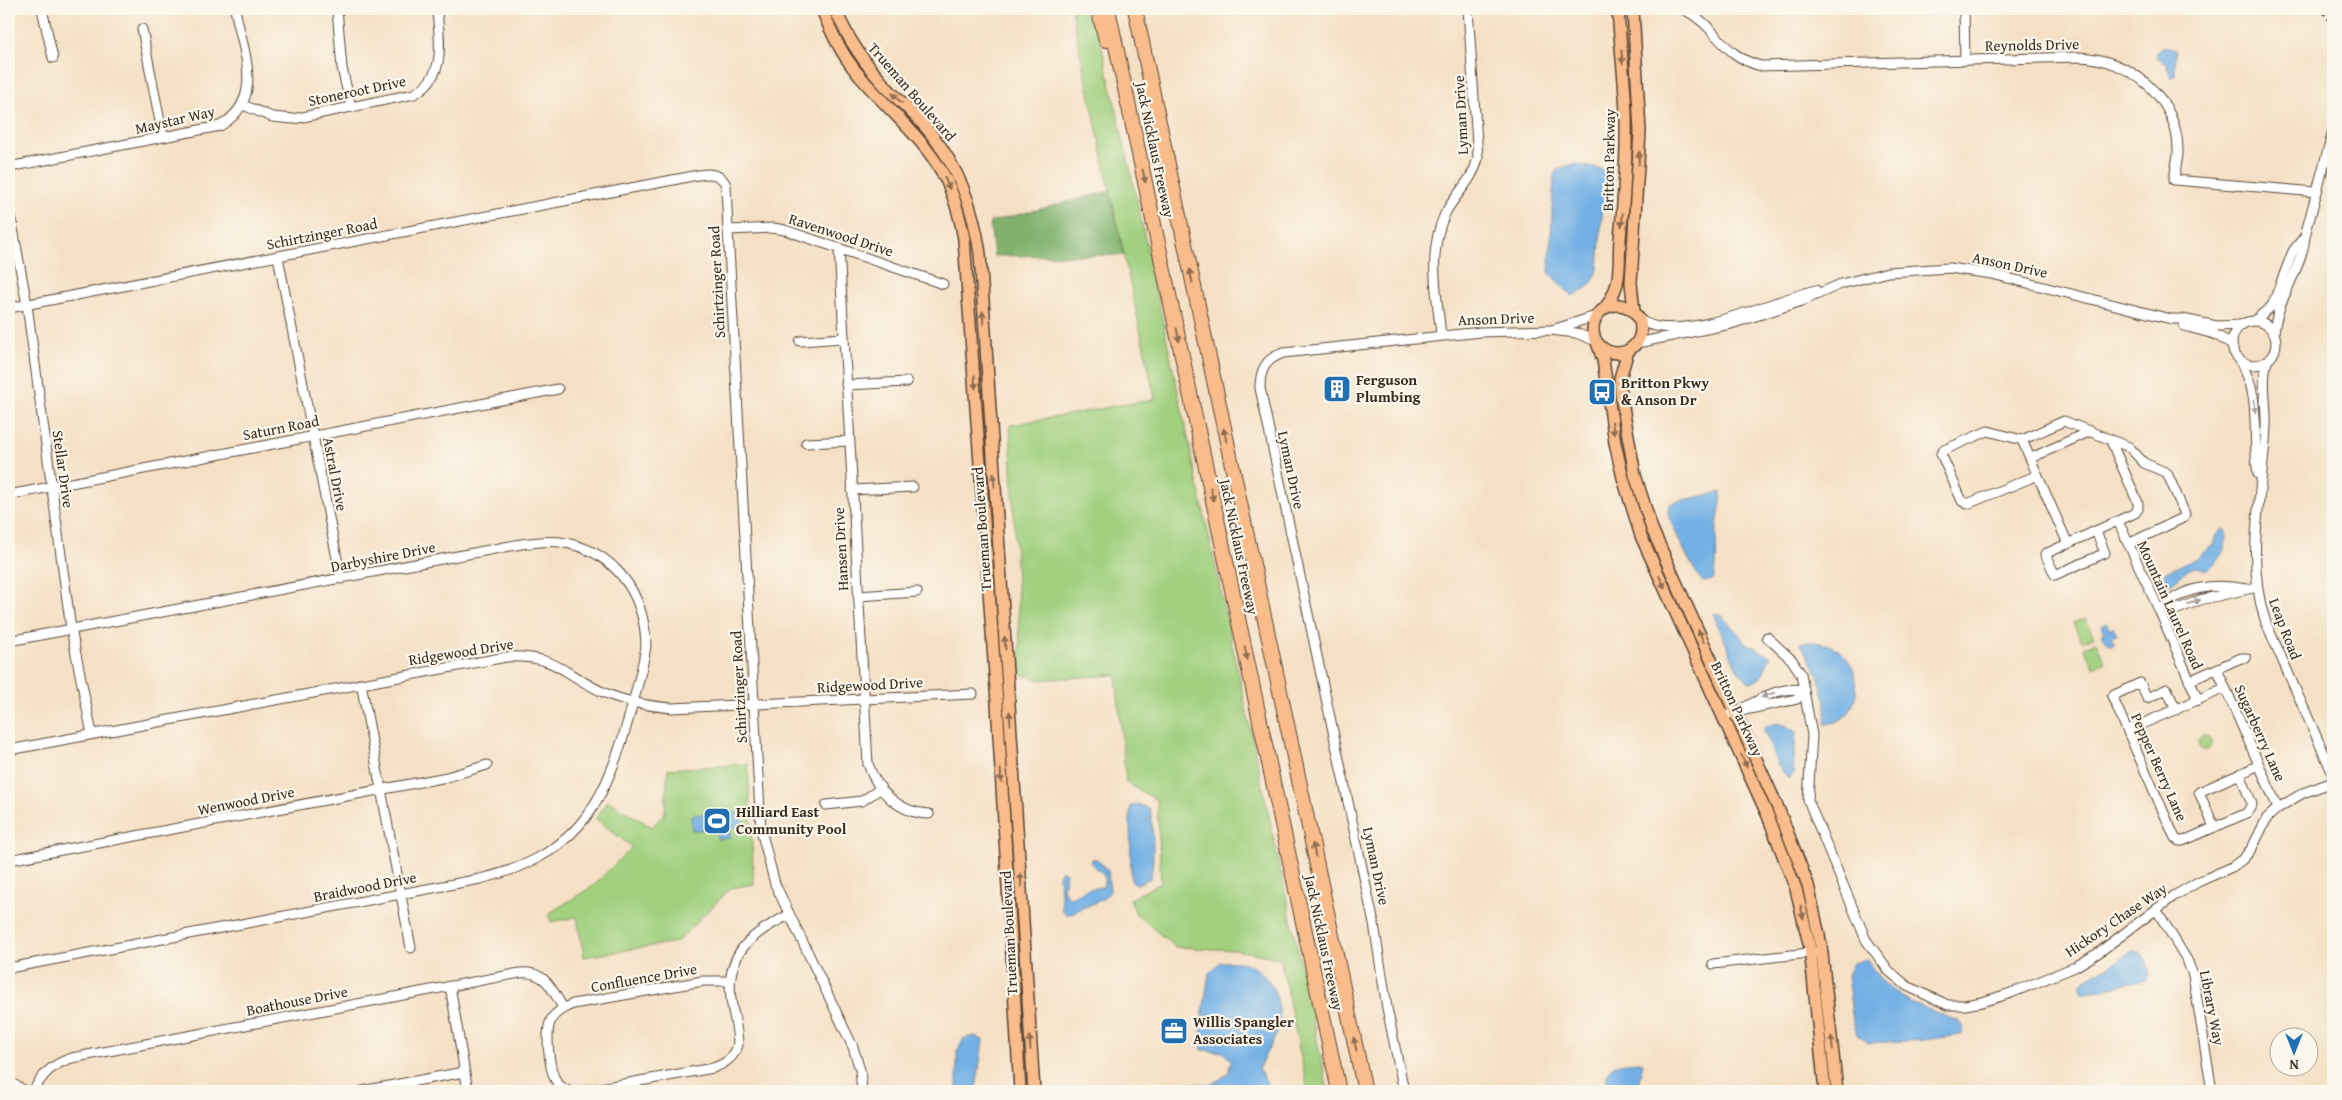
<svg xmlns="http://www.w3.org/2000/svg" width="2342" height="1100" viewBox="0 0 2342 1100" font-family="'Gentium Book Plus',serif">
<rect width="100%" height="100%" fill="#fbf7ec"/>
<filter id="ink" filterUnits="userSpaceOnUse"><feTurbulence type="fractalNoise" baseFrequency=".02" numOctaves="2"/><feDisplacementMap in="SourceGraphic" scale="10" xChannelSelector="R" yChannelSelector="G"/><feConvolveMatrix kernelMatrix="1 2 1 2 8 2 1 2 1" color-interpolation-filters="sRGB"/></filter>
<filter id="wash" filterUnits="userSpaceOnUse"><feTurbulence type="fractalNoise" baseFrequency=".0096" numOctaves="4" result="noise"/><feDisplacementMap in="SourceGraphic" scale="20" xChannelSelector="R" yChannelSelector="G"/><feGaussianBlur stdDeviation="1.12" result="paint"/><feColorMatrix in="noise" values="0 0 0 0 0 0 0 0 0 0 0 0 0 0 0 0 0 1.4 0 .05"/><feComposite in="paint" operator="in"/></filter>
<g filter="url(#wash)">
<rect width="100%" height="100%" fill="#f5e0c5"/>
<!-- green -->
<g fill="#a1d07f" stroke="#6e7d4e">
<polygon points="1071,9 1093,9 1134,187 1328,1091 1308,1091 1280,958 1235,950 1175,947 1136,914 1130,899 1161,882 1157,800 1126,783 1116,675 1037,680 1021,674 1010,425 1155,399"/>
<polygon points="2085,618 2094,637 2082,642 2073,623"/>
<polygon points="2096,642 2105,662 2093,667 2084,647"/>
<circle cx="2205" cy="743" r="7"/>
<polygon points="748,764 754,884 731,888 677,942 584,957 577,917 551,922 548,914 593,886 632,847 596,819 608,801 652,827 665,813 668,769"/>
</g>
<!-- forest -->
<polygon fill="#80b26e" stroke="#5e6e46" points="1110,191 1124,255 994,256 990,222"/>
<!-- water -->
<g fill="#72b0e5" stroke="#566d82">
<polygon points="2164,46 2176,49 2175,75 2174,77 2171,77 2166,64 2156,56 2159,49"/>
<path d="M 1574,164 L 1601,169 L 1605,172 L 1605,178 L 1598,269 C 1593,285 1586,290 1572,296 L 1549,273 L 1554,175 L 1558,169 Z"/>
<path d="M 1721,492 C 1722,504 1718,515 1717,528 C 1715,545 1719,563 1713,580 L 1703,582 C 1696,576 1672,527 1669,517 C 1667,513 1668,509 1669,505 L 1674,502 Z"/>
<path d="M 2222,529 L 2226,531 C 2228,547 2220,563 2205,570 C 2190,561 2182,577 2171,584 L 2164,578 L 2165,572 L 2198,558 L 2213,545 L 2216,535 Z"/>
<path d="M 1713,614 L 1720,614 L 1748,644 L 1771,657 C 1763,668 1765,682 1749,682 L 1737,669 Z"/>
<polygon points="2106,623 2110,630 2113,627 2117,635 2112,636 2115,643 2110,645 2101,634 2104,633 2101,626"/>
<path d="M 1799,643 C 1870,632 1871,724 1825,724 C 1828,695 1817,666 1799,643 Z"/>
<polygon points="1777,723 1785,725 1796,732 1793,774 1789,779 1778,766 1764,730 1766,726"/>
<path d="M 1138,804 L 1150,809 C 1153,824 1155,865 1150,879 L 1137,884 L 1131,881 L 1130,810 L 1131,806 Z"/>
<polygon points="741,813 742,827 730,828 730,838 717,839 717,829 692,830 691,815"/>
<path d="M 1092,859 L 1097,859 L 1108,871 L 1110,892 L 1103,899 L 1067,915 L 1062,910 L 1060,882 L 1058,878 L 1061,870 L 1066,873 L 1063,889 L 1066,895 L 1071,898 L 1087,889 L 1103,887 C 1108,869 1097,872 1090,862 Z"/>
<path d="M 2133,951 L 2140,952 C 2147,960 2152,970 2147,980 L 2082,993 L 2081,984 L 2084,981 Z"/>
<polygon points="1867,960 1880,980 1910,1002 1958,1021 1964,1028 1962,1035 1924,1040 1869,1043 1857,1035 1853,1021 1847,975 1853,963"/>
<path d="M 1220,962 C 1228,962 1237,961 1244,963 C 1269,970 1283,1001 1279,1026 C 1277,1038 1264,1054 1259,1068 L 1271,1091 L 1182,1091 L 1190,1083 L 1210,1085 L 1228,1074 L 1231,1060 L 1223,1052 L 1202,1050 L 1201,1025 L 1209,973 Z"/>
<polygon points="975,1036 983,1040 976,1091 957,1091 957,1052 964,1038"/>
<path d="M 1639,1062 L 1643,1063 L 1639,1079 L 1640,1091 L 1607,1091 C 1605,1063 1613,1064 1639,1062 Z"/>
</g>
</g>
<g filter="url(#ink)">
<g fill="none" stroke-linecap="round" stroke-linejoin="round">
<defs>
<g id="minor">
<polyline points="42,9 53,58"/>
<polyline points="337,9 342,68 351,107"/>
<path d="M 1683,9 C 1717,25 1721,56 1761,66 L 2078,57 C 2129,58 2180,98 2178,154 C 2177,162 2175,172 2174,180 L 2317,192"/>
<polyline points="1964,9 1965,60"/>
<polyline points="142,29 163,137"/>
<path d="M 243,105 L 272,117 L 293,119 L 414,94 C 448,75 439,41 437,9"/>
<path d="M 9,167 L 220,126 C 266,99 243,52 235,9"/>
<polyline points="9,207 27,305 71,629 92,734"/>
<polyline points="728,230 773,228 785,230 943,284"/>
<path d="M 839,248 L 868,764 C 877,791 899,813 929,814"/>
<polyline points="278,257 341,579"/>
<path d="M 9,308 L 678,179 C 693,177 718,166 726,185 L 728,230 L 761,830 L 775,884 L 853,1047 L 860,1070 L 862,1091"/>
<path d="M 1640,320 C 1679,346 1773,300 1816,290"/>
<circle cx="2254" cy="343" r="22"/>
<polyline points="2254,321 2272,306 2293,251 2305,236"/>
<polyline points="2184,326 2214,334 2232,344"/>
<polyline points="1552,330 1596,316"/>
<path d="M 2274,333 C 2277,298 2302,270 2305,236 L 2333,131"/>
<path d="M 1441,335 C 1437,295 1427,252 1445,214 C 1455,194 1473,181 1478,158 L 1468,9"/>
<polyline points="800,341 844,338"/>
<polyline points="1637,343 1731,324 1802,301 1841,284 1888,272 1949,268 1992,274 2171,319 2182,319 2217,326 2241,325"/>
<path d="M 2240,361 C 2263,399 2251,433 2258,474"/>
<path d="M 2267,361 C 2261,382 2267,404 2266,426 C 2263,491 2244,559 2266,623 L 2333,774"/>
<polyline points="846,385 907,382"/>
<polyline points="2022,440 2064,421 2129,447 2144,463 2167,473 2185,514 2183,518 2128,544"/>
<polyline points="806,443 849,441"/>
<polyline points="2031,458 2091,431"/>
<polyline points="2038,475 1967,504 1962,501 1941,454 1944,450 1988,431 2022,440 2068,544"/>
<polyline points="852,490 913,487"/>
<polyline points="9,495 558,389"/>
<polyline points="2118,521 2160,612 2198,700"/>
<polyline points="2096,531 2105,553 2055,575 2045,554 2135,513 2138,509 2138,503 2110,439"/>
<path d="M 2246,589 C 2217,583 2178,586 2160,612 L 2173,611 L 2200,600 L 2257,587"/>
<polyline points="858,596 917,592"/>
<polyline points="1767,637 1792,660 1801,674 1812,735 1808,800 1866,940 1889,971 1907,986 1948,1005 1965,1005 1982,1002 2011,993 2075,967 2098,953 2174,896 2198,882 2232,867 2243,859 2252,848 2267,818 2278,808 2303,793 2333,782"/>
<path d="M 9,641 L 521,544 C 534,543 547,540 560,542 C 615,550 645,594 646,646 C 642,673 634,699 627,724 C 602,811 572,857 480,879 L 9,968"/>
<polyline points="2217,669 2278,808"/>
<polyline points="2189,681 2241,658 2246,658"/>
<polyline points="361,683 411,948"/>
<polyline points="2176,710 2167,689 2147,698 2140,683 2112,696 2175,838 2179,841 2183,841 2247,813 2252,804 2240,774 2259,765"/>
<polyline points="1740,711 1797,699 1804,690"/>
<path d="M 1730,714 C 1757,704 1773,685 1804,690"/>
<polyline points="2128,730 2225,688"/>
<path d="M 9,750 L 506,657 C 559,655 562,674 605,693 C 626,702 649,706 672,708 L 973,694"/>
<polyline points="826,805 862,801 880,789"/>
<polyline points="2214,827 2199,792 2240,774"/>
<polyline points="9,860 447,777 487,765"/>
<polyline points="2156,909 2187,960 2193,975 2212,1091"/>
<polyline points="1713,964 1817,952"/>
<polyline points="450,986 468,1091"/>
<polyline points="9,1082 26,1091"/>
<path d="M 33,1091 C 43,1074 52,1064 72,1058 L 520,973 C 545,970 552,989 563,1008"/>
<polyline points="362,1091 464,1072"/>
<path d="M 568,1091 C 563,1088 559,1086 556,1081 C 549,1069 545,1032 551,1020 C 555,1012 564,1008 573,1004 L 703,981 L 730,981"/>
<path d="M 584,1091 L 713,1068 C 725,1064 734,1058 738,1045 C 738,1029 733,1014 731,999 C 725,953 752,933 789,915"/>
<path d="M 1404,1091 L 1387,1008 L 1374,924 L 1260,388 C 1260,369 1266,359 1283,353 L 1481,332 L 1551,330 L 1576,333 L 1596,341"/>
</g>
<g id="major">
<path d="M 822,9 C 830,30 840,51 854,69 C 882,105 921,134 943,174 C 954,194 960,217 964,239 L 997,703 L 1020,1091"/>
<path d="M 835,9 C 848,40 866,66 890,91 C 904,105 920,119 932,135 C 960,170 974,210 980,254 L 1034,1091"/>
<polyline points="1633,9 1640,131 1631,283 1634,311"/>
<circle cx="1617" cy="329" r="24"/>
<path d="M 1605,308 C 1623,283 1618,267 1620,239 C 1624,198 1627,157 1626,116 C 1625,80 1620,44 1618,9"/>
<polyline points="1598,345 1603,360 1615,443 1623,478 1641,536 1768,816 1796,889 1810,948 1825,1091"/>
<polyline points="1628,351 1620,378 1621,396 1635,475 1652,529 1778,808 1808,885 1821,945 1837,1091"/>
</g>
<g id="highway">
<polyline points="1098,9 1106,40"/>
<polyline points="1108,9 1339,1091"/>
<polyline points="1135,9 1365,1091"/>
</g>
</defs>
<!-- minor casing -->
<use href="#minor" stroke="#574537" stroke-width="11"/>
<!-- major casing -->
<use href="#major" stroke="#574537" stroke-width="14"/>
<!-- highway casing -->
<use href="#highway" stroke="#574537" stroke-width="16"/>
<!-- minor -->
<use href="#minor" stroke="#fff" stroke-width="9"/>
<!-- major -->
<use href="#major" stroke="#f9bc8a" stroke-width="11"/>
<!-- highway -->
<use href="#highway" stroke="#f9bc8a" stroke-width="14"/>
<!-- rail -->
<polyline stroke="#3b2a1e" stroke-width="2" stroke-dasharray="8 4" stroke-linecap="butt" points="2320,9 2333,25"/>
</g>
<!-- one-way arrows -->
<defs><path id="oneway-solid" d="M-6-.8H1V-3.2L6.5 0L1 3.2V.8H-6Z" transform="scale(1.25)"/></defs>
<g fill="#906c4f">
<use href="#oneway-solid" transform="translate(1622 57) rotate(85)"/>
<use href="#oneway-solid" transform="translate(897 98) rotate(-134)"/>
<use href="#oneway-solid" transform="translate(1639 158) rotate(-87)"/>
<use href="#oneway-solid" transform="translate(1144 176) rotate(78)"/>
<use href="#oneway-solid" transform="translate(947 183) rotate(67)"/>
<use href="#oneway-solid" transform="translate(1622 220) rotate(95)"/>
<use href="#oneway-solid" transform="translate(1191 276) rotate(-102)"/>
<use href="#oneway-solid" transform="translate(983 318) rotate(-93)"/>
<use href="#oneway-solid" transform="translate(1178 335) rotate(78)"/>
<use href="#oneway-solid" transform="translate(975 382) rotate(86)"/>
<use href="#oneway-solid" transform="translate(1613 428) rotate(82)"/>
<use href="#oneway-solid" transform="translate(1225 435) rotate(-102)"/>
<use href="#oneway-solid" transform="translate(994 480) rotate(-94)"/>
<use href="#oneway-solid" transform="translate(1212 494) rotate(78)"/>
<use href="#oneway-solid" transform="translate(1662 582) rotate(66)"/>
<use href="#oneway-solid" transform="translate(1701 636) rotate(-114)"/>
<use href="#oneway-solid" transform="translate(1005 643) rotate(-94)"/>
<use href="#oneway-solid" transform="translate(1246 653) rotate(78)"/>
<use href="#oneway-solid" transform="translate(1010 718) rotate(-94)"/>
<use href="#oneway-solid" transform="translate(1744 761) rotate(66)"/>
<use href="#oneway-solid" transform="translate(1001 776) rotate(87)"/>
<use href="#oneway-solid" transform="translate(1314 850) rotate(-102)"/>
<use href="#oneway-solid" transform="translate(1021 880) rotate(-93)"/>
<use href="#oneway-solid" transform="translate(1802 912) rotate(77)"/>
<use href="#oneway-solid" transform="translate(1030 1043) rotate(-94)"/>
<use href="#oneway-solid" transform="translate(1832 1043) rotate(-96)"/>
<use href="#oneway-solid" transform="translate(1355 1044) rotate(-102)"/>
</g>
<g fill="#a79f9a">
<use href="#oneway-solid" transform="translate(2255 406) rotate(84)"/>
<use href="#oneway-solid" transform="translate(2194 602) rotate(-18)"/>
<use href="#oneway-solid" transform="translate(1768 695) rotate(161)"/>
</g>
</g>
<!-- icons -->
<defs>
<symbol id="building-square" viewBox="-11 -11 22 22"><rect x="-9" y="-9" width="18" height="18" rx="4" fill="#1f6fb2" stroke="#fbf7ec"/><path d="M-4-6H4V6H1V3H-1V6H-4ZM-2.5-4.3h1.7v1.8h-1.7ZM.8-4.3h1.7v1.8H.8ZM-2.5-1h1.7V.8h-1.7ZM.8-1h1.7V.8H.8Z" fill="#fff"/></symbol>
<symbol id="bus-square" viewBox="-11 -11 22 22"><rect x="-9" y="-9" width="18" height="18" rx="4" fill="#1f6fb2" stroke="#fbf7ec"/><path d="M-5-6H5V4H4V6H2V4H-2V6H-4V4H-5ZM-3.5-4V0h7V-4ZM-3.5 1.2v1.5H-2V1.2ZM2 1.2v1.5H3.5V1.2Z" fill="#fff"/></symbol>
<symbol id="stadium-square" viewBox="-11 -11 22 22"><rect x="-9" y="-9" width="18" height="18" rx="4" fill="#1f6fb2" stroke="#fbf7ec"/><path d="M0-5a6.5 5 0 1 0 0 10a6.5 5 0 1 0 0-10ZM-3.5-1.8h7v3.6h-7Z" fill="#fff"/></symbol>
<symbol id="office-square" viewBox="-11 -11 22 22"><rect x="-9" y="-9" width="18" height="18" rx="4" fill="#1f6fb2" stroke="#fbf7ec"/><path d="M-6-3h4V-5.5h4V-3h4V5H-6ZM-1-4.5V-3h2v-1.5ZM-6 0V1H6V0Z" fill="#fff"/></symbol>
</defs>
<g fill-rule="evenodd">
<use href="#building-square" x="1321" y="373" width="32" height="32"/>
<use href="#bus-square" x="1586" y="376" width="32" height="32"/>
<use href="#stadium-square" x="701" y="805" width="32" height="32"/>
<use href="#office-square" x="1158" y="1015" width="32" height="32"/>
</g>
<g text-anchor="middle" stroke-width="4.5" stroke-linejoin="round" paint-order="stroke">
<!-- street labels -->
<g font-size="15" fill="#3b2a1e" stroke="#fbf7ec">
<text transform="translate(2032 45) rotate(-1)" y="5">Reynolds Drive</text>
<text transform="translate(357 91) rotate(-12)" y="5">Stoneroot Drive</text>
<text transform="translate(912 92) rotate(49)" y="5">Trueman Boulevard</text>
<text transform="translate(1461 115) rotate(-93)" y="5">Lyman Drive</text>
<text transform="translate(175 120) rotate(-13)" y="5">Maystar Way</text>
<text transform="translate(1155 150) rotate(78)" y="5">Jack Nicklaus Freeway</text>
<text transform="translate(1609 160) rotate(-89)" y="5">Britton Parkway</text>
<text transform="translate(322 234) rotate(-11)" y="5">Schirtzinger Road</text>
<text transform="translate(841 235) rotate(18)" y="5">Ravenwood Drive</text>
<text transform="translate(2010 265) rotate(12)" y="5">Anson Drive</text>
<text transform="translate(717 282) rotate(-93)" y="5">Schirtzinger Road</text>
<text transform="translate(1496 319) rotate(-2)" y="5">Anson Drive</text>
<text transform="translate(281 428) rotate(-11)" y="5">Saturn Road</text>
<text transform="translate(63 469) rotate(82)" y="5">Stellar Drive</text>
<text transform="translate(1291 470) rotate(78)" y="5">Lyman Drive</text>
<text transform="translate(335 474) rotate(79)" y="5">Astral Drive</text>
<text transform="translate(982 529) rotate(-94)" y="5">Trueman Boulevard</text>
<text transform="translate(1239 547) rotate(78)" y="5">Jack Nicklaus Freeway</text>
<text transform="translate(841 549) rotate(-93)" y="5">Hansen Drive</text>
<text transform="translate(383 557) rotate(-11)" y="5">Darbyshire Drive</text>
<text transform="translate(2170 605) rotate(66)" y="5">Mountain Laurel Road</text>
<text transform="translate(2285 629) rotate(69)" y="5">Leap Road</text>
<text transform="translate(461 652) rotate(-9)" y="5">Ridgewood Drive</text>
<text transform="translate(870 685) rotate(-3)" y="5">Ridgewood Drive</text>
<text transform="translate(739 687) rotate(-93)" y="5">Schirtzinger Road</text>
<text transform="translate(1737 709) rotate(65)" y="5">Britton Parkway</text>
<text transform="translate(2260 733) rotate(66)" y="5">Sugarberry Lane</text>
<text transform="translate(2159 767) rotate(66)" y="5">Pepper Berry Lane</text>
<text transform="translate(246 801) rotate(-11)" y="5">Wenwood Drive</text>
<text transform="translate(1376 866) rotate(78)" y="5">Lyman Drive</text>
<text transform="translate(365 887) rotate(-11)" y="5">Braidwood Drive</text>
<text transform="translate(2116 920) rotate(-34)" y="5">Hickory Chase Way</text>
<text transform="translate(1009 933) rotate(-93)" y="5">Trueman Boulevard</text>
<text transform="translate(1324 943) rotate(78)" y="5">Jack Nicklaus Freeway</text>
<text transform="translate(644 978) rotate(-10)" y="5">Confluence Drive</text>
<text transform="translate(297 1001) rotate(-11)" y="5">Boathouse Drive</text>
<text transform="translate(2212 1008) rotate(79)" y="5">Library Way</text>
</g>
<!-- poi labels -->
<g font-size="15" font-weight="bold" fill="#3b2a1e" stroke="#fbf7ec" text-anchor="start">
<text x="1356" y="385">Ferguson<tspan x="1356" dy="17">Plumbing</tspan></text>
<text x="1621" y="388">Britton Pkwy<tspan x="1621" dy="17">&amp; Anson Dr</tspan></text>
<text x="736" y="817">Hilliard East<tspan x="736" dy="17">Community Pool</tspan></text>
<text x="1193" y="1027">Willis Spangler<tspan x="1193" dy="17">Associates</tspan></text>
</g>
</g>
<!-- margin -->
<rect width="2342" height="1100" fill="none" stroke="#fbf7ec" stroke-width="30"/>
<!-- north arrow -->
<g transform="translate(2294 1052) rotate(180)"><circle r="24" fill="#fbf7ec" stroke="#aea59a"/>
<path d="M0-4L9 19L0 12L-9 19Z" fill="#1f6fb2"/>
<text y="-8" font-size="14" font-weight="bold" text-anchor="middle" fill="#3b2a1e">N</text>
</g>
</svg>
